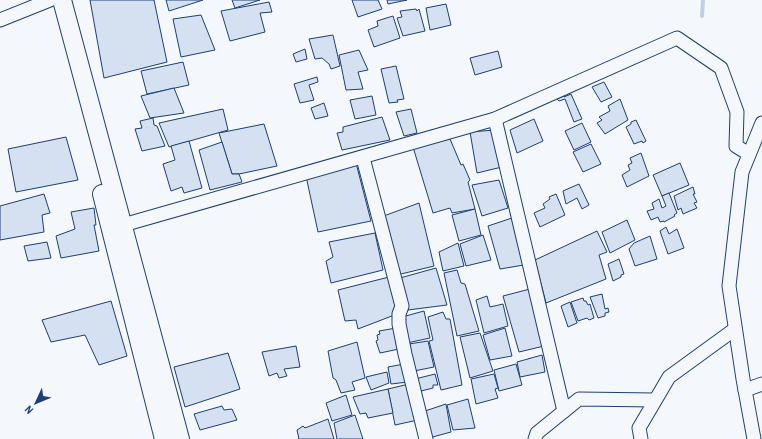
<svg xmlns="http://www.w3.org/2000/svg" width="762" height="439" viewBox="0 0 762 439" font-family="'Archivo Narrow',sans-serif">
<rect width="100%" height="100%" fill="#f4f7fb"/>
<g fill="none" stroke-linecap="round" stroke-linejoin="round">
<!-- stream -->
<polyline stroke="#bed0e5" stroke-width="4" points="702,16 703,0"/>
</g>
<!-- building -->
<g fill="#d5e0f0" stroke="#1d3f73">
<polygon points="90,0 154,0 167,62 104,78"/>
<polygon points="166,0 203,0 169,11"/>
<polygon points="232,0 260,0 235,8"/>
<polygon points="352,0 378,0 382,9 358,17"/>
<polygon points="387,0 407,0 388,4"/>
<polygon points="269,2 272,12 260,13 265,32 230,41 221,11"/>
<polygon points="446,4 451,25 430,30 426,8"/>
<polygon points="416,9 417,11 419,9 425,31 403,36 397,18 402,17 400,11"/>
<polygon points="201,15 215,50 181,57 173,19"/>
<polygon points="393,16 400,38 374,47 368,30 378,26 377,21"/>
<polygon points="333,35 340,66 331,69 329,64 322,58 315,59 309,39"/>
<polygon points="305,49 307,59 296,62 293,54"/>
<polygon points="359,50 368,70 358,72 363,89 346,90 339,55"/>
<polygon points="498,51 502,67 475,75 470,58"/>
<polygon points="183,62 189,85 147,94 141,71"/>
<polygon points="396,66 404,99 397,100 398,102 389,103 381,69"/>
<polygon points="317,77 318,82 309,85 314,100 300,103 294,84"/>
<polygon points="604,82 612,97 601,102 592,87"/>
<polygon points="174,88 184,113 150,118 141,96"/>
<polygon points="571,94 582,119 574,122 565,99 559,101 557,99 564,96 564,97"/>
<polygon points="372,96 376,115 355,119 350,100"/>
<polygon points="620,99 628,120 605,134 597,123 602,120 599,117 610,111 608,106"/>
<polygon points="324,103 328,116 315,119 311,108"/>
<polygon points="223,109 228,130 169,147 159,123"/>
<polygon points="411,109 417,133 404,136 396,112"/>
<polygon points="382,117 390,140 342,150 337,133 343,132 343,127"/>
<polygon points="153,118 154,125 157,126 165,146 142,151 135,129 142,128 140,121"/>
<polygon points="534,119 543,141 517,153 510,130"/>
<polygon points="636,120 646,141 643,143 642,141 634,144 626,127 631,124 631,122"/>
<polygon points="582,123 591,142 574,150 565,131"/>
<polygon points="264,124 277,166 239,174 232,174 219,133"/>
<polygon points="495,130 502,167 477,173 470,132"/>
<polygon points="66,137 78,180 16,192 8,149"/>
<polygon points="450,139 461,165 463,164 470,180 468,182 475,209 452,213 450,208 433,213 413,147"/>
<polygon points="189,141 202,188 184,193 182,187 171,191 163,164 175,160 171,146"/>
<polygon points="222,142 232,174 239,174 242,182 210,190 199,150"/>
<polygon points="591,144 601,164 583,172 573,152"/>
<polygon points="641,153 649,176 627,187 622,175 630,170 628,165 632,163 630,158"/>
<polygon points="356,163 371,221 318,232 306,176"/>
<polygon points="680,163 689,185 662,196 653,175"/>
<polygon points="499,180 508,208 482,216 472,185"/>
<polygon points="579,184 589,205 582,209 577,198 566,204 563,191"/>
<polygon points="693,187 695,194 693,194 697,202 694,203 697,208 683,214 681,208 678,210 674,196"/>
<polygon points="669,193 677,213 674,215 675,216 664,222 664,221 660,222 658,217 651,220 647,211 654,209 652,203 659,199 662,208 666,206 662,196"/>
<polygon points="44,194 50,213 42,215 44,232 0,240 0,206"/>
<polygon points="556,194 565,215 540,227 534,213 545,208 543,204 550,199 549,197"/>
<polygon points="419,203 434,266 397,275 381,217"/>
<polygon points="94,208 96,225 94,225 99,251 61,258 56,236 75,229 71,212"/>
<polygon points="475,209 481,235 459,241 452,215"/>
<polygon points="512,218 524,265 500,269 488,226"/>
<polygon points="627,220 635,240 610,253 602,232"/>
<polygon points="666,227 669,234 677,229 684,248 668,254 660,231"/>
<polygon points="597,231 607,252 599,255 606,279 546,303 535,260"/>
<polygon points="375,233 383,270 331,283 326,261 333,257 329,242"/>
<polygon points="483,235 491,260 466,266 460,244"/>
<polygon points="650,236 657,259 635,266 629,249 634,243"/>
<polygon points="47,242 51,258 28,261 24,246"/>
<polygon points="458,243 464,266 443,271 439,252"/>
<polygon points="619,259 624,274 621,275 621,277 613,281 608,264"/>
<polygon points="436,268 447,305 408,310 400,278"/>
<polygon points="457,270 461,283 465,284 479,331 457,336 444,273"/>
<polygon points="389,277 397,314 358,329 356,320 345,321 338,290"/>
<polygon points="530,289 544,346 519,352 503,296"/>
<polygon points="602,294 605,309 608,308 609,312 605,313 605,316 598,318 590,297"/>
<polygon points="487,296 490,307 503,304 508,326 484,333 476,300"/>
<polygon points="583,298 584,301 586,301 588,305 590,304 594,318 589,320 587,318 578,321 571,302"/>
<polygon points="111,301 127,356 99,365 85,335 51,342 42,320"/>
<polygon points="570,302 577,323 568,327 561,306"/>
<polygon points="424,311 430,338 407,343 402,317"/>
<polygon points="443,312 446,319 450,319 462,385 441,390 429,341 433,340 428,317"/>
<polygon points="396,328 399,349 380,353 376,341 378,340 377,335 380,334 379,331"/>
<polygon points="505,328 512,356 490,360 483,335"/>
<polygon points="480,333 493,371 470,378 460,337"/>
<polygon points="428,341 434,367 414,371 409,344"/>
<polygon points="357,342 365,378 352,382 355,390 341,393 336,380 333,378 328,351"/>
<polygon points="296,346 300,367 284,369 287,376 279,378 277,373 269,376 262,352"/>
<polygon points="228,353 240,389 185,407 174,367"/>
<polygon points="542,355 545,372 520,377 517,362"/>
<polygon points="404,364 408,382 391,384 388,367"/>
<polygon points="516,364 522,385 499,391 494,370"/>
<polygon points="387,372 389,383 371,390 366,377"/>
<polygon points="435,374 438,385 433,385 433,388 417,392 415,379"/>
<polygon points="494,374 498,388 495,389 498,398 476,404 471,379"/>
<polygon points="409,384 418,420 395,425 388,389"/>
<polygon points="388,389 393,413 368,418 366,413 360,414 353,397"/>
<polygon points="346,395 352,415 332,421 326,403"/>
<polygon points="468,399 475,428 453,430 447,405"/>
<polygon points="446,404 451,432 429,438 422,412"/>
<polygon points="222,406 224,410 232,409 237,420 200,430 194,414"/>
<polygon points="355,415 363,439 337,439 334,423"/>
<polygon points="328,419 334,439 299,439 297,430 303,426 305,428"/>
</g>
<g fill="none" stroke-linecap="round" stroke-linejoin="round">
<defs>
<g id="street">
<polyline points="0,20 50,0"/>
<polyline points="495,119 564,411"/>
<polyline points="363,158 402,306 399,314 399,324 405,354 426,439"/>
<polyline points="123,225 495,119 677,38 721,68 737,112 736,146 749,154"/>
<polyline points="745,390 762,384"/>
<polyline points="535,439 537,433 579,399 655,400"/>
<polyline points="641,439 639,428 669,377 735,329"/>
<polyline points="754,439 743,379 729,286 742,172 762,123"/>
</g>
<g id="secondary">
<polyline points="62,0 180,439"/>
<polyline points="102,194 164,439"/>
</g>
</defs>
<!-- street casing -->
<use href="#street" stroke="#1d3f73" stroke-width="15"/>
<!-- secondary casing -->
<use href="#secondary" stroke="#1d3f73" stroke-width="20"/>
<!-- street -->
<use href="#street" stroke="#f4f7fb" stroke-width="13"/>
<!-- secondary -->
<use href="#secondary" stroke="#f4f7fb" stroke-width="18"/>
</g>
<!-- north arrow -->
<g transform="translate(36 403) rotate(226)" stroke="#f4f7fb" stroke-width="3" paint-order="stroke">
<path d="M0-3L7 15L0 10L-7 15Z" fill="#1d3f73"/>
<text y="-6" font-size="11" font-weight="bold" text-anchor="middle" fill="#1d3f73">N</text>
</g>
</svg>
